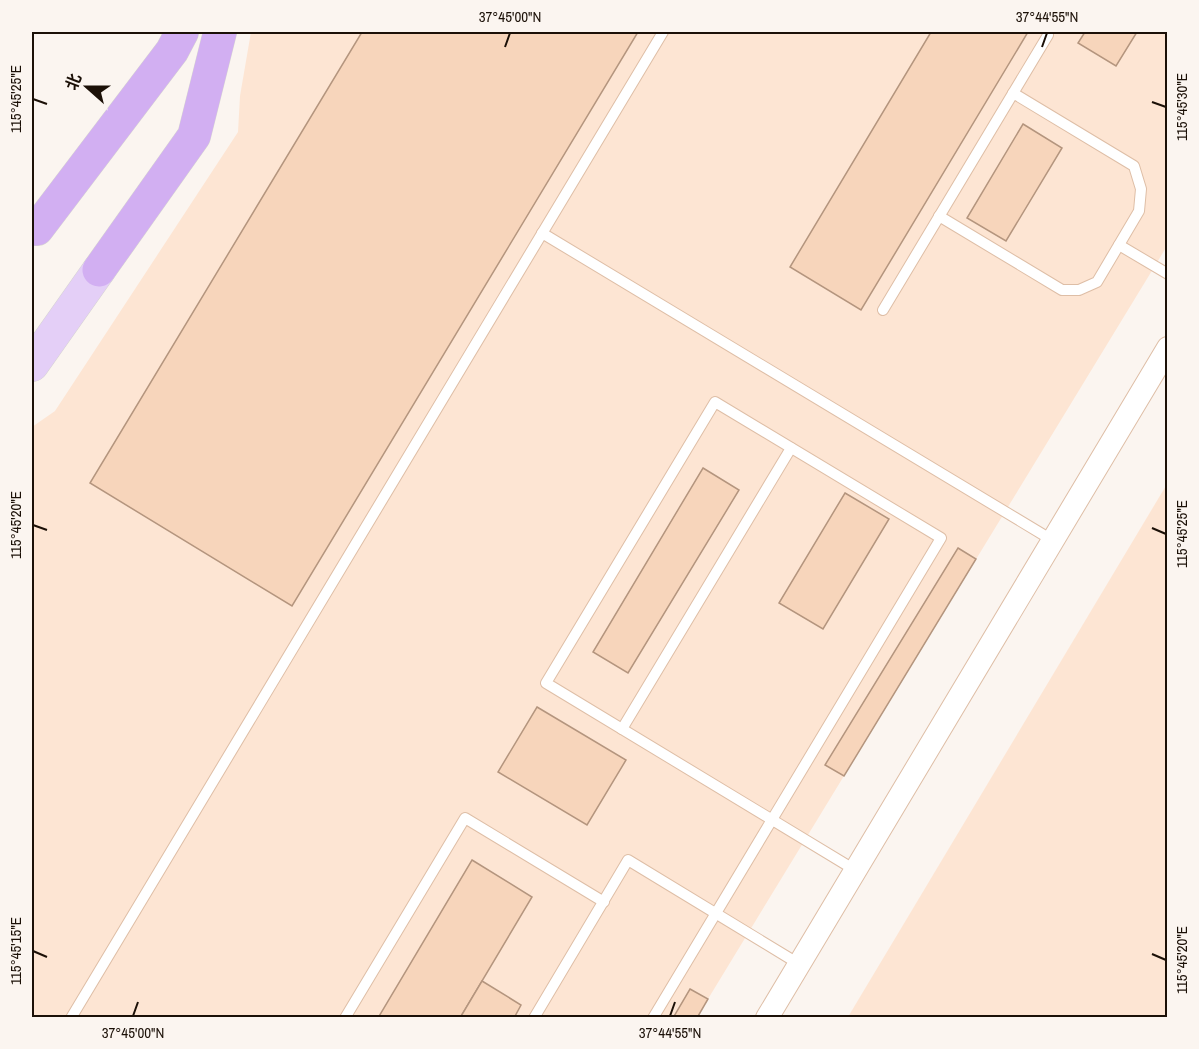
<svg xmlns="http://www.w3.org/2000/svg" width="1199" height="1049" viewBox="0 0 1199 1049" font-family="'Archivo Narrow','Noto Sans SC',sans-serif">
<rect width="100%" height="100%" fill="#fbf5f0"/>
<!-- built -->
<g fill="#fde5d3">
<polygon points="251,32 1167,32 1167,246 697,1017 32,1017 32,427 55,411 238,132 240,96"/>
<polygon points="1167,484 1167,1017 848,1017"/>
</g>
<!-- building -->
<g fill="#f7d5bb" stroke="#b4957e" stroke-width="1.5">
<polygon points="362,32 638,32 292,606 90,483"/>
<polygon points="931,32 1028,32 861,310 790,267"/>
<polygon points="1085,32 1137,32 1116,66 1078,43"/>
<polygon points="1023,124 1062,148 1006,241 967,218"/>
<polygon points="703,468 739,490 628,673 593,652"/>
<polygon points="845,493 889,519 823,629 779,603"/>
<polygon points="958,548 976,559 844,776 825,765"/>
<polygon points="537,707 626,760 587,825 498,772"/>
<polygon points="472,860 532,897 460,1018 378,1018"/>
<polygon points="482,981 521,1005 514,1018 460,1018"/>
<polygon points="690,989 708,999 697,1018 673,1018"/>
</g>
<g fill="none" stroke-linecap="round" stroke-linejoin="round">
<defs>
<g id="service">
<polyline points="939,216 1062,290 1079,290 1097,282 1139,211 1141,189 1134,166 1013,93"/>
<polyline points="542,233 1052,540"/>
<polyline points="1119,245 1168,274"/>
<polyline points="883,310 1048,35"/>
<polyline points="622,729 791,448"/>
<polyline points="71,1018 663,32"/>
<polyline points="345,1018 465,818 604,902"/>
<polyline points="534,1018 628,860 799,964"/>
<polyline points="653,1018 941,538 715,402 546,683 855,870"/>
</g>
<polyline id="minor" points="767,1018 1168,348"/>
<polyline id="primary" points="32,365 99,270"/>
<g id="motorway">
<polyline points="37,229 172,51 182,32"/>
<polyline points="99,270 194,136 220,32"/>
</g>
</defs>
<!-- service casing -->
<use href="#service" stroke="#debea6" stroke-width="12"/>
<!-- minor casing -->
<use href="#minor" stroke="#debea6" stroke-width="24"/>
<!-- primary casing -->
<use href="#primary" stroke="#d6d4d2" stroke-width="34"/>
<!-- motorway casing -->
<use href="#motorway" stroke="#d6d4d2" stroke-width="34"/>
<!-- service -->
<use href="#service" stroke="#fff" stroke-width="10"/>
<!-- minor -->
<use href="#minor" stroke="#fff" stroke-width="22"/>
<!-- primary -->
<use href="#primary" stroke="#e4cff7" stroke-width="33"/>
<!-- motorway -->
<use href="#motorway" stroke="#d2aff2" stroke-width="33"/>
</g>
<!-- ticks -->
<path fill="none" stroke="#1b1007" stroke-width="2" d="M 505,47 L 510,33M 1042,47 L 1047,33M 33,99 L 47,104M 1152,102 L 1166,107M 33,525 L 47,530M 1152,528 L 1166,534M 33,951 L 47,957M 1152,954 L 1166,960M 133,1016 L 138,1002M 670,1016 L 675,1002"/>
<!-- border -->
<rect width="1199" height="1049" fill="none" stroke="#fbf5f0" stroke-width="66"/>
<!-- north arrow -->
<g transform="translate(87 87) rotate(291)" stroke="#fbf5f0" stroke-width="4.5" paint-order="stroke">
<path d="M0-4.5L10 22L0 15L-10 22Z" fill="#1b1007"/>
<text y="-9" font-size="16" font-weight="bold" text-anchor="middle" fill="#1b1007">北</text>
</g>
<rect x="33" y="33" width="1133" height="983" fill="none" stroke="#1b1007" stroke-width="2"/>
<g font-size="15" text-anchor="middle" fill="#1b1007">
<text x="510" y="22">37°45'00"N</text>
<text x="1047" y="22">37°44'55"N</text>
<text transform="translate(16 99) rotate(-90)" y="5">115°45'25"E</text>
<text transform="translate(1182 107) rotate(-90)" y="5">115°45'30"E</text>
<text transform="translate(16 525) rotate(-90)" y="5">115°45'20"E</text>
<text transform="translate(1182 534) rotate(-90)" y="5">115°45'25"E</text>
<text transform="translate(16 951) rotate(-90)" y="5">115°45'15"E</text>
<text transform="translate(1182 960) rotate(-90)" y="5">115°45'20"E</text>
<text x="133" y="1038">37°45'00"N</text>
<text x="670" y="1038">37°44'55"N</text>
</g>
</svg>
